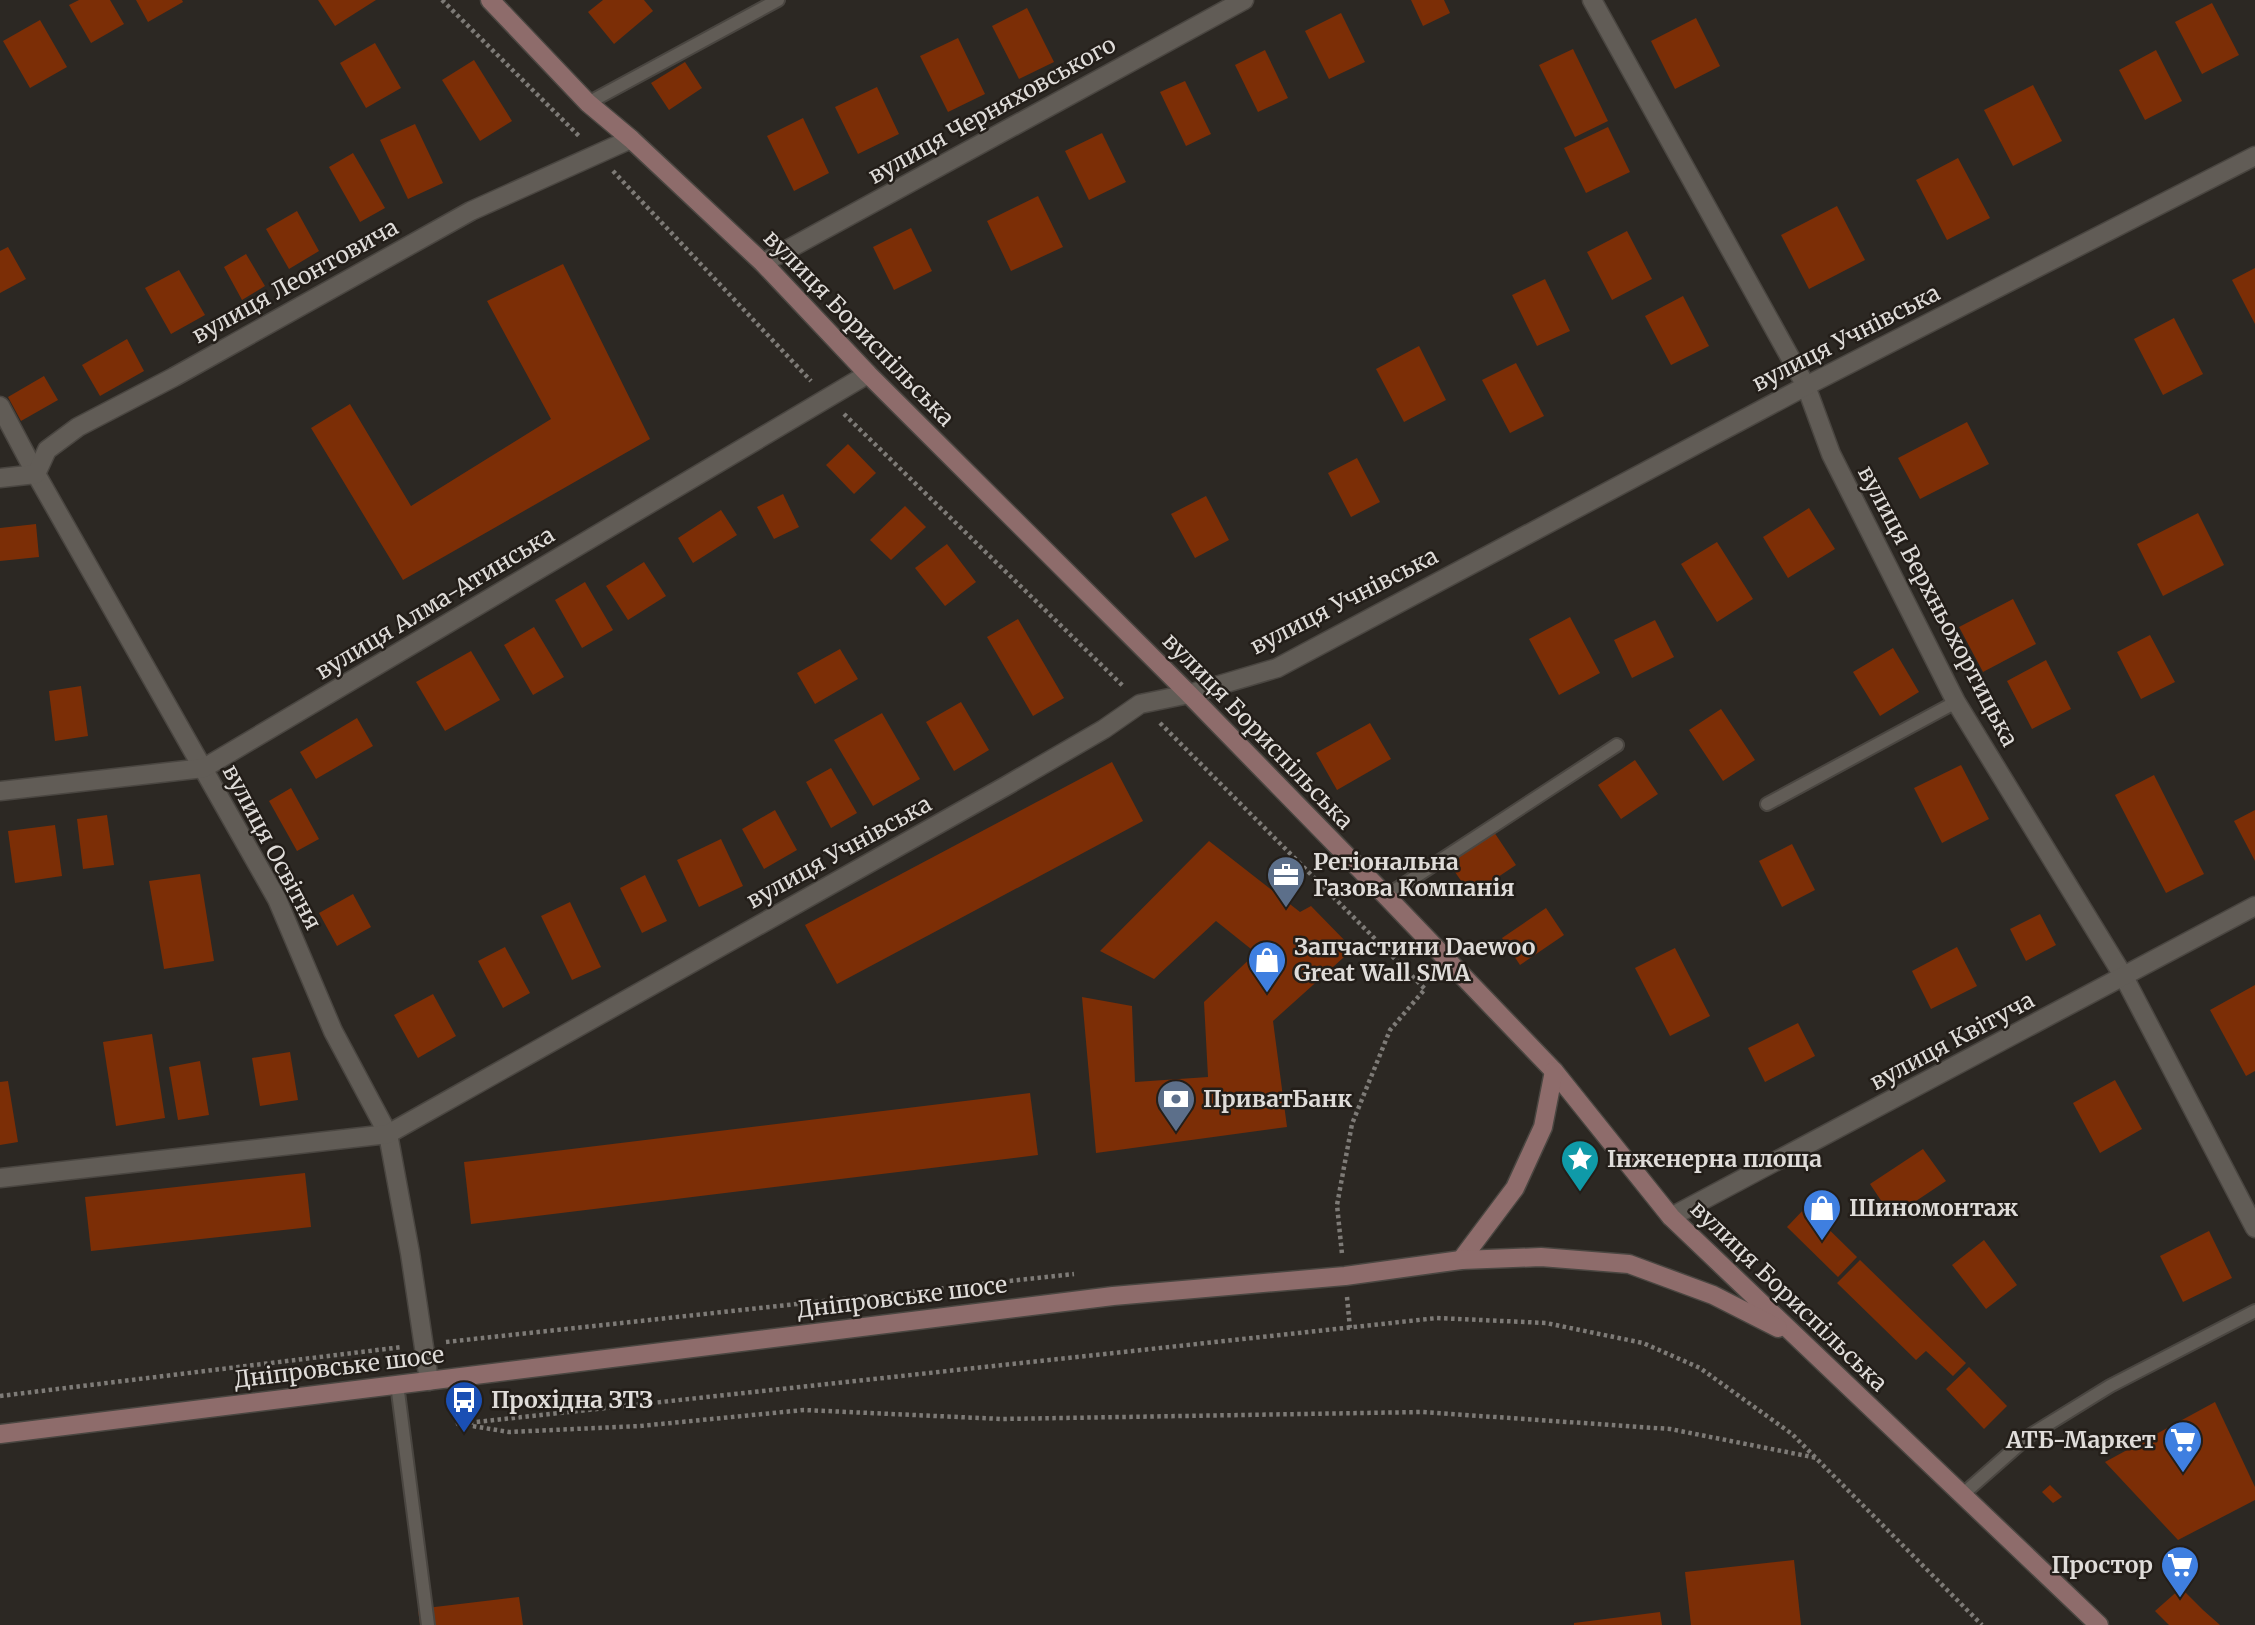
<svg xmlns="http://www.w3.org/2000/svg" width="2255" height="1625" viewBox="0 0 2255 1625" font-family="Merriweather,serif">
<rect width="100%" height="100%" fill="#2c2823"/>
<!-- building -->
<g fill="#7c2e06">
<polygon points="79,0 110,0 124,24 91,43 69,5"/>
<polygon points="136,0 182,0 183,2 148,22"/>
<polygon points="318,0 376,0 335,26"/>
<polygon points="603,0 644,0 653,11 614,44 588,12"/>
<polygon points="1411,0 1444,0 1450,13 1423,26"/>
<polygon points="2212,3 2239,55 2202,74 2175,22"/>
<polygon points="1027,8 1054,62 1019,79 992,26"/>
<polygon points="1341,13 1365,62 1329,79 1305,31"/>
<polygon points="1696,18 1720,66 1675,89 1651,41"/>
<polygon points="40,20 67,67 30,88 3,41"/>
<polygon points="958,38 985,94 948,112 920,56"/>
<polygon points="375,43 401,88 366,108 340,63"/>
<polygon points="1573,49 1608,121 1575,137 1539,65"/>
<polygon points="1265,50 1288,98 1258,112 1235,65"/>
<polygon points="2156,50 2182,101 2145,120 2119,70"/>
<polygon points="474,60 512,121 480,141 442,80"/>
<polygon points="685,62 702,88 669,110 651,83"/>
<polygon points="1185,81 1211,134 1186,146 1160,92"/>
<polygon points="2033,85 2062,141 2013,166 1984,110"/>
<polygon points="877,87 899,134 858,154 835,107"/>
<polygon points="803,118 829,173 794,191 767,136"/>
<polygon points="415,124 443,183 408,199 380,140"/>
<polygon points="1608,127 1630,172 1586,193 1564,148"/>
<polygon points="1102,133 1126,182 1089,200 1065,151"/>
<polygon points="353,153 385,208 360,222 329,167"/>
<polygon points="1958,158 1990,218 1947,240 1916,180"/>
<polygon points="1038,196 1063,247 1011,271 987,221"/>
<polygon points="1837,206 1865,260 1809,289 1781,235"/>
<polygon points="297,211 319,251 289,269 266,229"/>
<polygon points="911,228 932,271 894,290 873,247"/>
<polygon points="1627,231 1652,279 1612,300 1587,252"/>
<polygon points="8,247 26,279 0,293 0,251"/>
<polygon points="246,254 265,286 242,300 224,267"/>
<polygon points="563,264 650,439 403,580 311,428 350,404 411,506 551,419 487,301"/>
<polygon points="2255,268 2255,324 2232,280"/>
<polygon points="179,270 205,315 171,334 145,288"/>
<polygon points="1545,279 1570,331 1537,346 1512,295"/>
<polygon points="1683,296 1709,346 1671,365 1645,316"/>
<polygon points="2174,318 2203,374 2163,395 2134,339"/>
<polygon points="127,339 144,371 100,396 82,365"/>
<polygon points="1419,346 1446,400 1404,422 1376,369"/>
<polygon points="1516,363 1544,416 1510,433 1482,380"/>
<polygon points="44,376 58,400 21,421 8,397"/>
<polygon points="1967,422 1989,464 1920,499 1898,458"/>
<polygon points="848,444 876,473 854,494 826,465"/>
<polygon points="1357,458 1380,502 1351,517 1328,473"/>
<polygon points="783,494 799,527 774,539 757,507"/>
<polygon points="1206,496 1229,540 1195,558 1171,514"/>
<polygon points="905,506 926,527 891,560 870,540"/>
<polygon points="1809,508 1835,549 1788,578 1763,537"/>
<polygon points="721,510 737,535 693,563 678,538"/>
<polygon points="2198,513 2224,565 2163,596 2137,544"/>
<polygon points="36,524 39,557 0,561 0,528"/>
<polygon points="1717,542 1753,599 1717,622 1681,564"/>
<polygon points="947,544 976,582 945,606 915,568"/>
<polygon points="644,562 666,596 628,620 606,586"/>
<polygon points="585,582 613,630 582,648 555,600"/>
<polygon points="2013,599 2036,644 1983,672 1959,627"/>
<polygon points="1570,617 1600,673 1559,695 1529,639"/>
<polygon points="1018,619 1064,698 1033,716 987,637"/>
<polygon points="1655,620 1674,657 1632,678 1614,640"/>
<polygon points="534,627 564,677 533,695 504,645"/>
<polygon points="2150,635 2175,682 2141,699 2117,652"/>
<polygon points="1893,648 1919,692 1880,716 1853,672"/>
<polygon points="840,649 858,679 815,704 797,673"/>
<polygon points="471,651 500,700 445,731 416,682"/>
<polygon points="2046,660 2071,709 2032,729 2007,681"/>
<polygon points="81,686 88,736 55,741 49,691"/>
<polygon points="961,702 989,750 954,771 926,722"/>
<polygon points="1721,709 1755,760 1723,781 1689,730"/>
<polygon points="882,713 920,779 873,806 834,740"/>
<polygon points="357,718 373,746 316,779 300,752"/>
<polygon points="1370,723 1391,759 1337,790 1316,753"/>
<polygon points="1635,760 1658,794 1621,819 1598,785"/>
<polygon points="1112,762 1143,821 837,984 805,925"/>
<polygon points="1961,765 1989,819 1942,843 1914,788"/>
<polygon points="831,768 857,813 831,828 806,782"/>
<polygon points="2154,775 2204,874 2166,893 2115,795"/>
<polygon points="291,788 319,839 297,851 269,801"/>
<polygon points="775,810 797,850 764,869 742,829"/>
<polygon points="2255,810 2255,861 2234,821"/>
<polygon points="107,815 114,865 83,869 77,819"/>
<polygon points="55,825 62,876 15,883 8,831"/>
<polygon points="1494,832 1516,865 1471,895 1448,862"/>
<polygon points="721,839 743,886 699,907 677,860"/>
<polygon points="1209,841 1300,912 1311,906 1353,949 1273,1021 1287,1127 1096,1153 1082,997 1132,1006 1135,1082 1208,1077 1204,1002 1256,953 1216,921 1154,979 1100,951"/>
<polygon points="1792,844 1815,890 1782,907 1759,861"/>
<polygon points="200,874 214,961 164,969 149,881"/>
<polygon points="645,875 667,921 642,933 620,888"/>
<polygon points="353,894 371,927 337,946 319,913"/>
<polygon points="570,902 601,967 572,980 541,916"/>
<polygon points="1546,908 1564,935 1520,965 1502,938"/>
<polygon points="2040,914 2056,945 2026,961 2010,929"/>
<polygon points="505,947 530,993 503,1008 478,961"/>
<polygon points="1957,947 1977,986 1931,1009 1912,971"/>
<polygon points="1675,948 1710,1016 1670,1036 1635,968"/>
<polygon points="2255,985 2255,1071 2246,1076 2210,1010"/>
<polygon points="433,994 456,1036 418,1058 394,1015"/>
<polygon points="1798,1023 1815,1056 1765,1082 1748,1048"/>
<polygon points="152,1034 165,1118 116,1126 103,1042"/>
<polygon points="290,1052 298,1100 260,1106 252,1058"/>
<polygon points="200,1061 209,1115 178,1120 169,1067"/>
<polygon points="2115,1080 2142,1129 2100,1153 2073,1103"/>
<polygon points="8,1081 18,1142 0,1145 0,1082"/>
<polygon points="1030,1093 1038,1155 471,1224 464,1162"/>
<polygon points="1923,1149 1946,1181 1892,1217 1870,1184"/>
<polygon points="305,1173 311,1227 91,1251 85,1197"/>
<polygon points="1806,1207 1857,1257 1838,1277 1787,1227"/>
<polygon points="2209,1231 2232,1278 2183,1302 2160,1256"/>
<polygon points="1984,1240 2017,1285 1986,1309 1952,1265"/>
<polygon points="1860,1260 1966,1363 1953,1376 1926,1351 1916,1360 1837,1283"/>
<polygon points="1969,1367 2007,1406 1984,1429 1946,1389"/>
<polygon points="2215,1402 2255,1487 2255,1500 2178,1540 2105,1462"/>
<polygon points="2050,1485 2062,1497 2053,1503 2042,1492"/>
<polygon points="1794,1560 1801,1625 1691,1625 1685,1572"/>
<polygon points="2181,1588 2203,1610 2220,1625 2169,1625 2155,1611"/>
<polygon points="519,1597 523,1625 420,1625 418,1609"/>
<polygon points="1660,1612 1662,1625 1574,1625 1574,1623"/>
</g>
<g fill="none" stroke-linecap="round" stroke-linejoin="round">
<defs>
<g id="lane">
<polyline points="588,103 778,0"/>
<polyline points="1767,804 1956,702"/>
<polyline points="1386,896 1617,745"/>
<polyline points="397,1384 428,1625"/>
<polyline points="1962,1495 2029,1436 2110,1386 2255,1311"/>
</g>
<g id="street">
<polyline points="1592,0 1806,386 1831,454 1956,702 2124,977 2255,1228"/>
<polyline points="763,263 1244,0"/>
<polyline points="0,406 36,474 277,899 333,1031 388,1134 410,1253 429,1381"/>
<polyline points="0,478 36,474 47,450 78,427 174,377 471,211 631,139"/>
<polyline points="0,791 204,768 868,374"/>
<polyline points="0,1178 388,1134 1006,786 1104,729 1140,704 1189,694 1277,668 1806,386 2255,156"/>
<polyline points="1671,1217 2255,906"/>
</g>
<g id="secondary">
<polyline points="490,0 588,103 631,139 763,263 868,374 1189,694 1386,896 1554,1071 1671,1217 2099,1625"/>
<polyline points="1461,1260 1515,1188 1543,1127 1554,1071"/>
<polyline points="0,1434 1113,1296 1345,1276 1461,1260 1541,1257 1629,1264 1713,1295 1778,1328"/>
</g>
</defs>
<!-- lane casing -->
<use href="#lane" stroke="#4a4641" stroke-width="16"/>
<!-- street casing -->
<use href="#street" stroke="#4a4641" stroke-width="21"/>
<!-- secondary casing -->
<use href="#secondary" stroke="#4a4641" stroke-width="21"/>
<!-- path -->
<g stroke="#7e7b77" stroke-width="4.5" stroke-dasharray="3.5 3.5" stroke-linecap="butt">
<polyline points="442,0 580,137"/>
<polyline points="613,171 811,381"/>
<polyline points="844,414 1124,687"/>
<polyline points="1160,723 1425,989 1390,1030 1352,1124 1337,1205 1342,1254"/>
<polyline points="1347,1297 1350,1328"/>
<polyline points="446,1342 1074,1274"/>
<polyline points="0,1396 402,1347"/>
<polyline points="455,1401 458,1424 1437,1318 1546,1323 1643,1343 1700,1368 1792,1434 1982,1625"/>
<polyline points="466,1425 509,1432 640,1426 804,1410 1002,1419 1422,1412 1670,1429 1817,1458"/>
</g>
<!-- lane -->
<use href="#lane" stroke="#615c56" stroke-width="12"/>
<!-- street -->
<use href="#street" stroke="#615c56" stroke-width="18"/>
<!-- secondary -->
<use href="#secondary" stroke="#8e6c6b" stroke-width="18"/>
</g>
<!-- icons -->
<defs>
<symbol id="office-pin" viewBox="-11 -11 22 30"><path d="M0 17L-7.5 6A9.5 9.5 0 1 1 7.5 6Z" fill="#5c6f8a" stroke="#231e19"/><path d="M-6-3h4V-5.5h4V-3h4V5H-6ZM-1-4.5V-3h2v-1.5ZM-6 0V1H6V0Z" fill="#fff"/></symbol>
<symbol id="shop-pin" viewBox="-11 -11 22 30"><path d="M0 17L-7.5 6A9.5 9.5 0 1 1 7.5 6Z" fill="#3f7fe0" stroke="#231e19"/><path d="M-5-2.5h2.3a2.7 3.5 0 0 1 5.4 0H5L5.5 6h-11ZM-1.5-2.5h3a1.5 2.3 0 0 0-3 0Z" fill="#fff"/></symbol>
<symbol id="bank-pin" viewBox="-11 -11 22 30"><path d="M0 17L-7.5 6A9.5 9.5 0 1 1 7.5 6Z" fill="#5c6f8a" stroke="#231e19"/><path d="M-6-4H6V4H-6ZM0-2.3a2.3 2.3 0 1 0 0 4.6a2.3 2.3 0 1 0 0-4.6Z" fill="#fff"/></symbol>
<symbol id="sight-pin" viewBox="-11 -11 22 30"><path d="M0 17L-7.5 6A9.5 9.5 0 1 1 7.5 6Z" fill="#0f9aa8" stroke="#231e19"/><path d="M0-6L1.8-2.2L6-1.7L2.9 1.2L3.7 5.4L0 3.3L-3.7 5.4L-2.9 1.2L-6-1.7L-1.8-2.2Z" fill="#fff"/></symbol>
<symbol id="bus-pin" viewBox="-11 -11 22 30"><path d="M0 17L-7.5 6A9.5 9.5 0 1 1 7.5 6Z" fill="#1a4fb4" stroke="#231e19"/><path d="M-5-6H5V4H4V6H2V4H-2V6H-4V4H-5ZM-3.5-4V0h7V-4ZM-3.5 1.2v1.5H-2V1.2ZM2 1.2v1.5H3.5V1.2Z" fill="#fff"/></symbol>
<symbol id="supermarket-pin" viewBox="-11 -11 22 30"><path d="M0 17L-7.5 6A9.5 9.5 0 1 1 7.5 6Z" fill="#3f7fe0" stroke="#231e19"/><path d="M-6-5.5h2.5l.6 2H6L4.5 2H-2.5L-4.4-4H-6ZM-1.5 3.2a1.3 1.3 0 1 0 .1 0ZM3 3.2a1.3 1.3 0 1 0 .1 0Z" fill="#fff"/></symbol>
</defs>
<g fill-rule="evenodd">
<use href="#office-pin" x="1264" y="853" width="44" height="60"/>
<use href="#shop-pin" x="1245" y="938" width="44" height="60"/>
<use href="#bank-pin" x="1154" y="1077" width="44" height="60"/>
<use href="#sight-pin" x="1558" y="1137" width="44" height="60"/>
<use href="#shop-pin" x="1800" y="1186" width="44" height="60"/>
<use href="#bus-pin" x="442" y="1378" width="44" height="60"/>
<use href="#supermarket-pin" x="2161" y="1418" width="44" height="60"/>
<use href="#supermarket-pin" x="2158" y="1543" width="44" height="60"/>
</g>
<g text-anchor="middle" stroke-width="5" stroke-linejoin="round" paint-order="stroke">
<!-- street labels -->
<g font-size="23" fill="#dfdcd9" stroke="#231e19">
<text transform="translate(992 110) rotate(-29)" y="8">вулиця Черняховського</text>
<text transform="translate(295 281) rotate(-29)" y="8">вулиця Леонтовича</text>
<text transform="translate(859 328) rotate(46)" y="8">вулиця Бориспільська</text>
<text transform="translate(1846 338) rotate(-27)" y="8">вулиця Учнівська</text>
<text transform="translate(1344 601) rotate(-27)" y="8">вулиця Учнівська</text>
<text transform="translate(435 603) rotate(-31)" y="8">вулиця Алма-Атинська</text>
<text transform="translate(1938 606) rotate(62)" y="8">вулиця Верхньохортицька</text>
<text transform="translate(1258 731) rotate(46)" y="8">вулиця Бориспільська</text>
<text transform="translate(272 847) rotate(62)" y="8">вулиця Освітня</text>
<text transform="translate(839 852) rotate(-29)" y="8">вулиця Учнівська</text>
<text transform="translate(1952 1041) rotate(-28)" y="8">вулиця Квітуча</text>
<text transform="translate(1789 1296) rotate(44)" y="8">вулиця Бориспільська</text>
<text transform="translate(902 1297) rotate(-7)" y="8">Дніпровське шосе</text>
<text transform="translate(339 1367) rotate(-7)" y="8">Дніпровське шосе</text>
</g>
<!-- poi labels -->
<g font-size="23" font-weight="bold" fill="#dfdcd9" stroke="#231e19" text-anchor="start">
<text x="1313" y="870">Регіональна<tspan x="1313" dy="26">Газова Компанія</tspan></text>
<text x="1294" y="955">Запчастини Daewoo<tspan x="1294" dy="26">Great Wall SMA</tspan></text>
<text x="1203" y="1107">ПриватБанк</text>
<text x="1607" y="1167">Інженерна площа</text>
<text x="1849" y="1216">Шиномонтаж</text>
<text x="491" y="1408">Прохідна ЗТЗ</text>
<text x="2156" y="1448" text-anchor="end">АТБ-Маркет</text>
<text x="2153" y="1573" text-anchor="end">Простор</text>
</g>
</g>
</svg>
